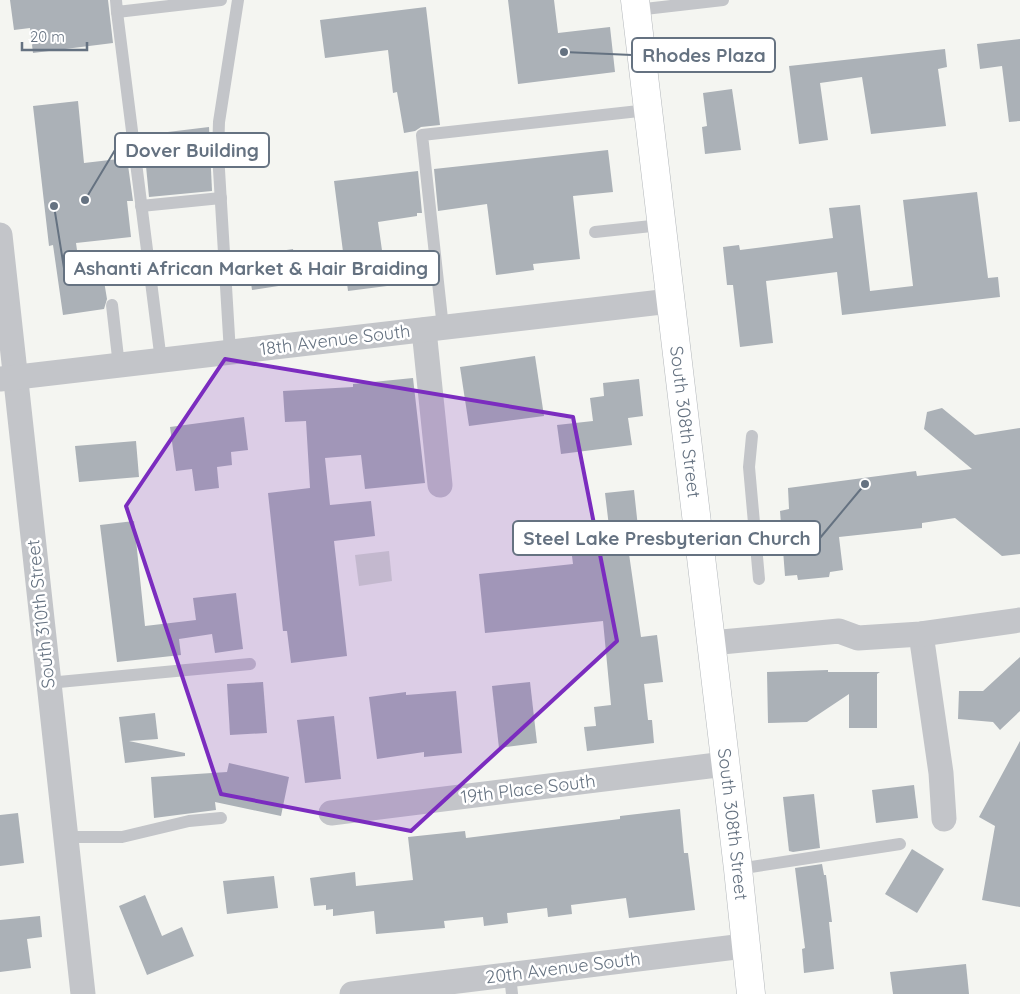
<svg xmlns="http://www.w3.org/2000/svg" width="1020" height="994" viewBox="0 0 1020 994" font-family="Quicksand,sans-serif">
<rect width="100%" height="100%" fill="#f4f5f1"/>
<!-- green -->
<polygon fill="#d5dbd2" points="389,551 392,581 359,586 355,555"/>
<!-- building -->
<g fill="#abb1b7">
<polygon points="10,0 108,0 113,43 33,53 30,28 14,30"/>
<polygon points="508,0 554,0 558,33 610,27 615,72 518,84"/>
<polygon points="426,7 440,125 421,127 415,131 404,133 397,92 393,93 388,50 325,58 320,20"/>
<polygon points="1020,39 1020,121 1009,122 1002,66 980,69 977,44"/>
<polygon points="945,49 947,67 938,69 946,126 871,134 862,77 820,83 828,140 799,144 789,66"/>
<polygon points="732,89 741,150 705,154 702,127 707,126 703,93"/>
<polygon points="78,101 84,163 127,158 133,201 127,201 131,237 76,243 81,278 103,275 107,299 104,309 63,315 53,245 49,246 33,106"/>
<polygon points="209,127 212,191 149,197 143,135"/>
<polygon points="608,150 613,192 573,196 580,259 533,264 534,270 496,275 487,204 438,211 434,169"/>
<polygon points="418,171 422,213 417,213 417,216 378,222 387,286 348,291 334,181"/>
<polygon points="977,192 988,278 998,277 1000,297 842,315 837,272 766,281 773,343 740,347 733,285 727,285 723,247 739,245 740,250 833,238 829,208 860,205 870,291 913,286 903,200"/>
<polygon points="293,249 298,283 252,290 247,256"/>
<polygon points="535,356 544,416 469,426 460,367"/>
<polygon points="413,378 425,483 365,489 361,455 325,458 330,505 371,501 375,536 334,541 347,656 291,663 287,631 283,631 268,493 310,488 306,421 285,422 283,391 353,387 353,384"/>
<polygon points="639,379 643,416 628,418 632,445 561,454 557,425 593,421 590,398 604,396 603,383"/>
<polygon points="942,408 975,435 1020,428 1020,554 1002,556 955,518 922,523 922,528 839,537 843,570 830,572 829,577 798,580 797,575 785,576 780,511 789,509 788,488 916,471 917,476 972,469 924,429 927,412"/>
<polygon points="244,417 248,450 231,452 232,465 217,467 219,488 195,491 192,469 176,471 170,427"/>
<polygon points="136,441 139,477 79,482 75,446"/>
<polygon points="634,490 640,546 628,547 641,637 657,635 663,682 644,684 648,720 652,720 654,743 587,751 584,727 596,726 594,707 611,705 603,621 485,633 479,574 573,564 570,540 610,535 605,493"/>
<polygon points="134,521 145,626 196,620 193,598 236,593 243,649 215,653 212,634 179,639 181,655 117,662 100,525"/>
<polygon points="1020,657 1020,711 1000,730 993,722 958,719 959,691 983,691"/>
<polygon points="828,670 828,672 880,672 877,674 877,728 849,728 849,694 807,722 768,723 767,672"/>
<polygon points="263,682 267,733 230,735 227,684"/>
<polygon points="530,682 537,743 499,748 492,686"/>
<polygon points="456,691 462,753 424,757 424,752 377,759 369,697 406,692 406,695"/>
<polygon points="155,713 158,739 129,741 185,753 185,756 125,763 119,717"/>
<polygon points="334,716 341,779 305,783 297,720"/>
<polygon points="1020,741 1020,907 982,900 995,826 979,817"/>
<polygon points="229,763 289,777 281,816 215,802 216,810 154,818 151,777 227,772"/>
<polygon points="914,785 918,818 876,823 872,790"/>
<polygon points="814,794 820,848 793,852 789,851 783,797"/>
<polygon points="680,809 684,853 688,853 695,910 629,918 626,898 571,905 572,914 548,917 547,908 507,913 508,923 484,926 483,917 444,921 445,928 376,934 374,911 333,916 333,909 326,910 326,905 314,906 310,878 355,872 356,886 413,880 408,837 465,831 466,838 620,819 620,816"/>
<polygon points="18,813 24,863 0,866 0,815"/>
<polygon points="912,849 944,869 917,913 885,894"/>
<polygon points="822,864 824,875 826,875 832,922 829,922 834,969 804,973 802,949 805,948 795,868"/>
<polygon points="274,876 278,908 227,914 223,881"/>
<polygon points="145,895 162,936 182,927 194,956 147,975 119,906"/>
<polygon points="40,916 42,937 27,939 31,968 0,972 0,920"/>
<polygon points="966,964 969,994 893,994 890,972"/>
</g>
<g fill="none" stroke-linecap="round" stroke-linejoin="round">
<defs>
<g id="secondary">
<path id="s1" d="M 635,0 L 738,869 L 751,994"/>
</g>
</defs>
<!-- secondary casing -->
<use href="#secondary" stroke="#b3b7bb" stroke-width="29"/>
<!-- lane -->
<g stroke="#c3c5c9" stroke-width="12">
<polyline points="116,0 117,12 221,0"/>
<polyline points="636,10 723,0"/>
<polyline points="117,12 161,361"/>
<polyline points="141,206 221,198"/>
<polyline points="595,232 661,225"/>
<polyline points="112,305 119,366"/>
<polyline points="443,328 422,135 648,110"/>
<polyline points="230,353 218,153 219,122 238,0"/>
<polyline points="752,436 749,467 759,579"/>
<polyline points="48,683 250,664"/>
<polyline points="66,837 122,837 189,821 221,818"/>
<polyline points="738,869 900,844"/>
<polyline points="510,975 512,994"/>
</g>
<!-- street -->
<g stroke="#c3c5c9" stroke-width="25">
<polyline points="0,235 83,994"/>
<polyline points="424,330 440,485"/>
<polyline points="0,379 670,301"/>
<polyline points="921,634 941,773 944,819"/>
<polyline points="711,643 839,631 858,638 921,634 1020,620"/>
<polyline points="331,813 725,764"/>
<polyline points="352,994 744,946"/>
</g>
<!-- secondary -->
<use href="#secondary" stroke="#fff" stroke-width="28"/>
</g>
<!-- marked area -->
<path fill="#7b2cbf" fill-opacity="0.2" stroke="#7b2cbf" stroke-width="4" stroke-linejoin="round" d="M 225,359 L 573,417 L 617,641 L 411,831 L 221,794 L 126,506 Z"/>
<g text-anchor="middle" stroke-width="5" stroke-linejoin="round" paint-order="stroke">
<!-- street labels -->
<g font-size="18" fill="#657281" stroke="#fff">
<text transform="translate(335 340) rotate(-7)" y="6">18th Avenue South</text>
<text dy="6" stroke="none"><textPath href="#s1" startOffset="425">South 308th Street</textPath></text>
<text transform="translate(41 614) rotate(-96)" y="6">South 310th Street</text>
<text transform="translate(528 789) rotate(-7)" y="6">19th Place South</text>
<text dy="6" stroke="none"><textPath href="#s1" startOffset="830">South 308th Street</textPath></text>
<text transform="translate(563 968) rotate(-7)" y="6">20th Avenue South</text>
</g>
</g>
<!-- callouts -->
<path fill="none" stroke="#657281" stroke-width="2" d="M564 52L632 55M85 200L115 150M54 206L64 268M865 484L820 538"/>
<g fill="#657281" stroke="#fff" stroke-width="2">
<circle cx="564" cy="52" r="5"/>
<circle cx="85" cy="200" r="5"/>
<circle cx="54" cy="206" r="5"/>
<circle cx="865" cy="484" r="5"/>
</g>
<g fill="#fff" stroke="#657281" stroke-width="2">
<rect x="632" y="38" width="143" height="34" rx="5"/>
<rect x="115" y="133" width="154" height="34" rx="5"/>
<rect x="64" y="251" width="375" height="34" rx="5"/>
<rect x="513" y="521" width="307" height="34" rx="5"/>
</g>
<g font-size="19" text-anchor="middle" font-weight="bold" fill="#657281">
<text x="704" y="62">Rhodes Plaza</text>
<text x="192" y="157">Dover Building</text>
<text x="251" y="275">Ashanti African Market &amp; Hair Braiding</text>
<text x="667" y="545">Steel Lake Presbyterian Church</text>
</g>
<!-- scale -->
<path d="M22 42v8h65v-8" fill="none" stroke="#657281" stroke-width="2.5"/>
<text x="30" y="42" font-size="15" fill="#657281" stroke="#ffffff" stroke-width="4" paint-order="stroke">20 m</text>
</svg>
